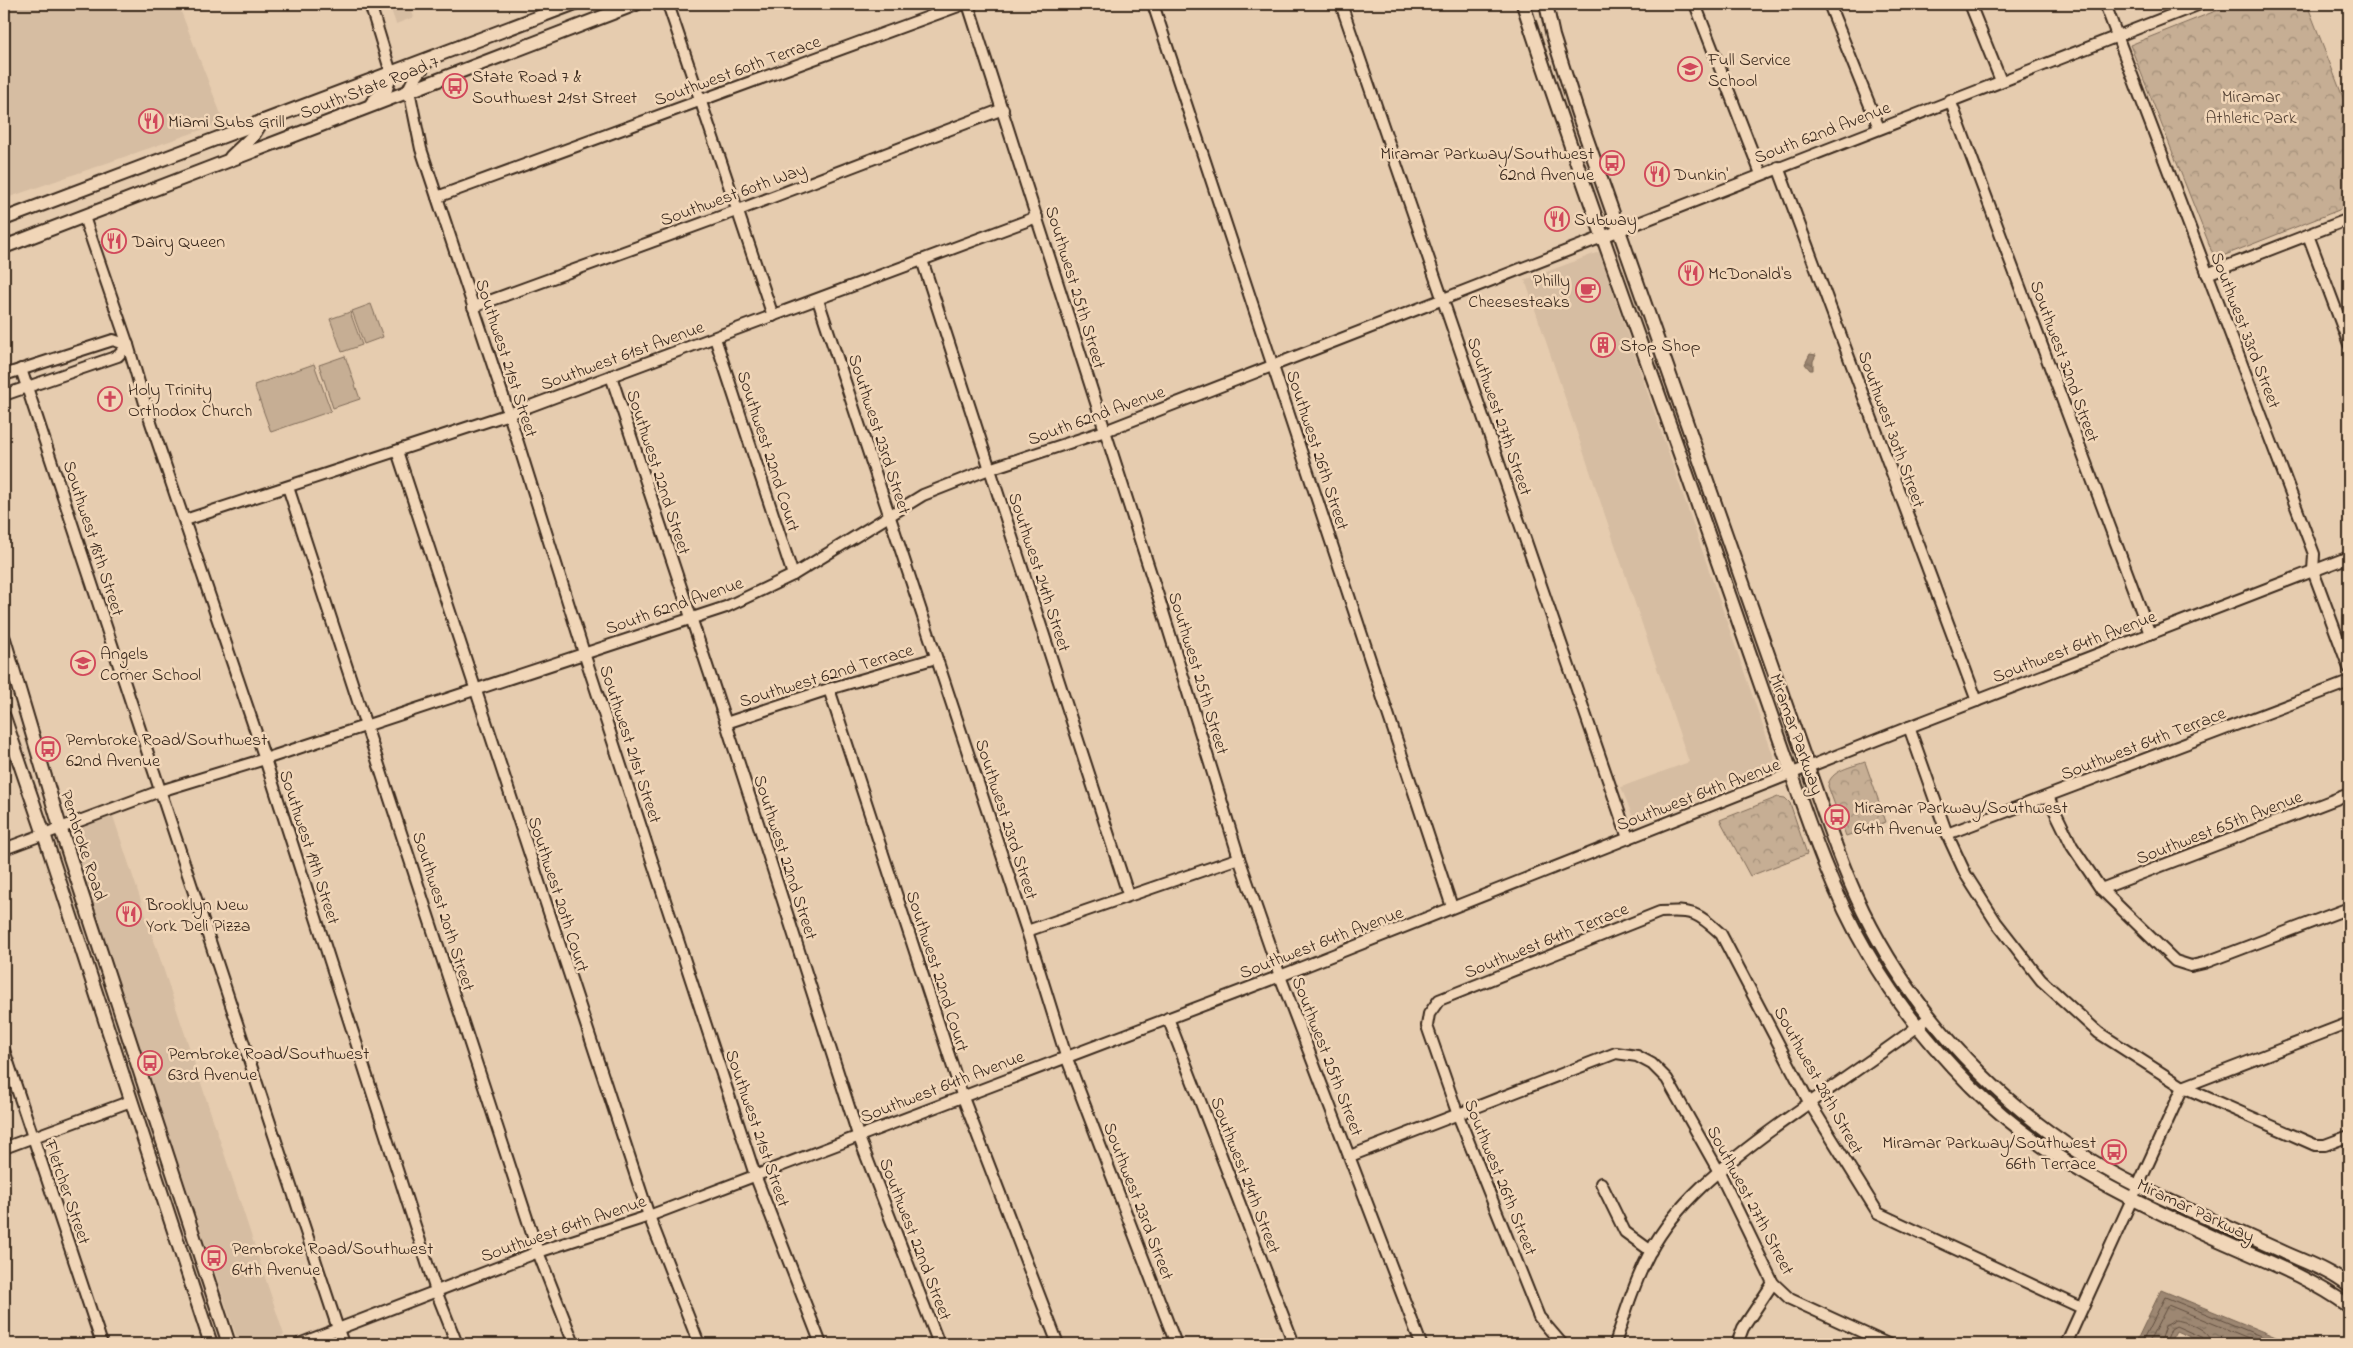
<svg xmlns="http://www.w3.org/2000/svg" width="2353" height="1348" viewBox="0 0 2353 1348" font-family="'Indie Flower',sans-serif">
<defs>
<pattern id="park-crowns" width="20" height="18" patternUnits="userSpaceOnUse" patternTransform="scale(1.25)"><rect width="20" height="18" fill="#c6ae94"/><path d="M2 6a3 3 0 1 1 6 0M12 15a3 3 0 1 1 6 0" fill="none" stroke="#a28e78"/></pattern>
<pattern id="water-ripples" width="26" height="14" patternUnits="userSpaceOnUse" patternTransform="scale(1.25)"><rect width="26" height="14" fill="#9d8772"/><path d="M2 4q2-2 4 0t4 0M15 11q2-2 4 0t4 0" fill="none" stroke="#816f5d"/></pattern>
</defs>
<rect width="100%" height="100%" fill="#e6ccaf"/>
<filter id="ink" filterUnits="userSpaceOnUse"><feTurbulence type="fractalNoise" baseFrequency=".02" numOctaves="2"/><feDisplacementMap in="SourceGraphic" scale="10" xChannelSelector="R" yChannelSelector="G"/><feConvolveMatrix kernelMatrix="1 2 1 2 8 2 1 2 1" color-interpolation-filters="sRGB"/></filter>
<g filter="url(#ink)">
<!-- built -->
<g fill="#d6bda2">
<polygon points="4,4 178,4 224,122 4,199"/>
<polygon points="389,4 409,4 414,17 396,24"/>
<polygon points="1599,252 1775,761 1634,820 1621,787 1689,762 1525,280"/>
<polygon points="113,816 284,1335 259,1344 239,1344 67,832"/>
</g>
<!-- park -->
<g fill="url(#park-crowns)" stroke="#806c59">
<polygon points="2233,4 2307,4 2349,113 2349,206 2215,259 2130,45"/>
<path d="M 1865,762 L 1886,822 L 1846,836 L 1828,786 C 1830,770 1852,767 1865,762 Z"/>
<polygon points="1778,797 1785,798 1790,803 1807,854 1750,876 1720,820"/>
</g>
<!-- pitch -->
<g fill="#c6ae94" stroke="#806c59">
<polygon points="371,304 383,337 364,344 352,311"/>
<polygon points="350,312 362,345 342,352 330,319"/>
<polygon points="345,356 360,399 333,408 319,365"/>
<polygon points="314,364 331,411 271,432 254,385"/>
</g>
<!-- water -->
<g fill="url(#water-ripples)" stroke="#766250">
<polygon points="1810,354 1816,355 1813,361 1813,370 1810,370 1805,364"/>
<polygon points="2161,1290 2293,1344 2206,1344 2176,1331 2169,1344 2135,1344"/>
</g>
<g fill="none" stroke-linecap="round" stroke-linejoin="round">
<!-- shore -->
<g stroke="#624f40" stroke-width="1">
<polyline points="2141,1344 2165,1297 2280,1344"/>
<polyline points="2148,1344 2168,1305 2263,1344"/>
<path d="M 2159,1344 L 2165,1326 L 2176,1320 C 2188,1322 2211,1330 2212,1344"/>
<polyline points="2165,1344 2171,1329 2176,1326 2203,1338 2206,1344"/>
</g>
<defs>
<g id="minor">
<polyline points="370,4 391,73"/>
<polyline points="668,4 773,316"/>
<polyline points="968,4 1160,602 1239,858 1280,976 1421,1344"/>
<polyline points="1153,4 1452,907"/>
<polyline points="1341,4 1628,838"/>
<polyline points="1695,4 1761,174"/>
<polyline points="1829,4 1879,128"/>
<polyline points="1970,4 2001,81"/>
<polyline points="2105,4 2314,554 2313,571 2349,668"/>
<polyline points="409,90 421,149 509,414 584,653 755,1175 821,1344"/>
<polyline points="1950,100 2150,634"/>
<polyline points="1778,167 1977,701"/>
<polyline points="437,197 964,4"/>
<polyline points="84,217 128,345 149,417 265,759 436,1291 457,1344"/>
<polyline points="2308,235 2349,344"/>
<polyline points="922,260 1128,894"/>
<polyline points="2207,274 2349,219"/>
<polyline points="818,300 1027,931 1066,1056 1176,1344"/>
<polyline points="473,307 736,211 1003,109"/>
<polyline points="715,338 793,575"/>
<polyline points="21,369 343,1344"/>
<polyline points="4,375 113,340 128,345 118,356 4,395"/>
<polyline points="611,376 726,723 858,1135 939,1344"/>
<polyline points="397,451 649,1216 699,1344"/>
<polyline points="288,487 538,1252 574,1344"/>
<polyline points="185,520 509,414 1037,217"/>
<polyline points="829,689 962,1095 1058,1344"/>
<polyline points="726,723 829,689 936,658"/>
<polyline points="1909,727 1947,834 1966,875 1996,922 2041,980 2099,1033 2183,1087 2315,1145 2325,1145 2349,1136"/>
<polyline points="2048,797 2072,846 2101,889 2175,961 2191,966 2204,963 2349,908"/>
<polyline points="1947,834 2349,682"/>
<polyline points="4,849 160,791 265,759 726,607 793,575 923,495 989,469 1105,431 2200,4"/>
<polyline points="2101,889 2349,794"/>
<polyline points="1027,931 1239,858"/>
<polyline points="1168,1018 1294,1344"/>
<polyline points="4,1050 102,1344"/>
<polyline points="4,1148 131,1101"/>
<polyline points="1350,1156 1616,1053 1637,1056 1652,1064 1667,1079 1718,1170 1773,1283 1790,1299 1888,1344"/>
<polyline points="1601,1183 1625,1232 1651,1251"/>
<polyline points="299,1344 538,1252 649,1216 1280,976 1909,727 2349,557"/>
<path d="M 1562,1344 L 1539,1317 L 1458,1115 L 1427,1026 L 1429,1014 L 1439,1000 L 1660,912 C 1693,910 1697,912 1721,934 L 1809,1102 L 1878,1213 L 2082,1308"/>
<path d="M 1615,1344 C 1625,1313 1635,1281 1650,1252 C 1677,1202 1722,1167 1766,1134 C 1820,1094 1877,1058 1930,1017"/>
<polyline points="1737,1344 1743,1328 1773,1283"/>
<polyline points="2066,1344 2183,1087 2349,1023"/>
</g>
<g id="major">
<path d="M 1523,4 C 1578,174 1641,342 1700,511 C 1725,583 1750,655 1775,726 C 1802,802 1826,882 1867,952 C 1895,1001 1932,1047 1972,1087 C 2043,1158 2122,1196 2212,1237 C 2258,1258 2308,1276 2349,1306"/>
<path d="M 1546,4 L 1553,36 L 1577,111 L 1808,768 C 1825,816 1841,865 1863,911 C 1921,1029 2022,1130 2140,1187 C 2187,1210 2235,1230 2283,1252 C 2305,1262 2331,1271 2349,1286"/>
<polyline points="409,90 416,76 429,59"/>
<polyline points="372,103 386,89 391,73"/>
<polyline points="231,157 252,137 262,121"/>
<polyline points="4,219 573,4"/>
<polyline points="4,247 636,4"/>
<polyline points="4,639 60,827 229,1344"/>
<polyline points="4,717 44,834 211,1344"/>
</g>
</defs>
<!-- minor casing -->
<use href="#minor" stroke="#3b2a1e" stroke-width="14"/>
<!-- major casing -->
<use href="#major" stroke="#3b2a1e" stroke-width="16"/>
<!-- minor -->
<use href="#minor" stroke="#f1d6b8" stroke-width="10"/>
<!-- major -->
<use href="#major" stroke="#f1d6b8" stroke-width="12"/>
</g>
</g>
<!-- icons -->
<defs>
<symbol id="school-ring" viewBox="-11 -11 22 22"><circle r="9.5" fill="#f1d6b8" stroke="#d1495b" stroke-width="1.5"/><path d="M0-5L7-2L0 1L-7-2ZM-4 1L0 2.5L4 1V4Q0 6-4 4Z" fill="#d1495b"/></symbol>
<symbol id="bus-ring" viewBox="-11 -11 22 22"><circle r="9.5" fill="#f1d6b8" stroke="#d1495b" stroke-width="1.5"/><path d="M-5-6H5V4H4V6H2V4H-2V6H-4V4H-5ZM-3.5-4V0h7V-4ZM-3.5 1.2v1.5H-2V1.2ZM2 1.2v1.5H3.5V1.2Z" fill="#d1495b"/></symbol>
<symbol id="restaurant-ring" viewBox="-11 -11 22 22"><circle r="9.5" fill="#f1d6b8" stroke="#d1495b" stroke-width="1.5"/><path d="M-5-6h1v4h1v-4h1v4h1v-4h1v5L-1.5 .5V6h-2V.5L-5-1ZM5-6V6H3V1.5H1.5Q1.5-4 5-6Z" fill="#d1495b"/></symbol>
<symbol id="cafe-ring" viewBox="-11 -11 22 22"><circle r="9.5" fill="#f1d6b8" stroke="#d1495b" stroke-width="1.5"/><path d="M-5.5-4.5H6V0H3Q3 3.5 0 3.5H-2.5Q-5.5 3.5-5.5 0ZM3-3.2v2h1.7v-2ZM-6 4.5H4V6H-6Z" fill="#d1495b"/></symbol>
<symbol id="building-ring" viewBox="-11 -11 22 22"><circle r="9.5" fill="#f1d6b8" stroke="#d1495b" stroke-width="1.5"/><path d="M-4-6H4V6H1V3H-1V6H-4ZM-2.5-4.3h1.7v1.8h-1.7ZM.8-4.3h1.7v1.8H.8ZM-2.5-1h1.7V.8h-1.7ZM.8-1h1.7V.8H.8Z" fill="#d1495b"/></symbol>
<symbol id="church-ring" viewBox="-11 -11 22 22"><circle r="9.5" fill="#f1d6b8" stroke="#d1495b" stroke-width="1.5"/><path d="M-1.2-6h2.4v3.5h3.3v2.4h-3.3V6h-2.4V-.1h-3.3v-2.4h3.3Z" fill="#d1495b"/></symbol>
</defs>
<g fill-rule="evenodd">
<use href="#school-ring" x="1676" y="55" width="28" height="28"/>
<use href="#bus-ring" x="441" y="72" width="28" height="28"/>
<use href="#restaurant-ring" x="137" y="107" width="28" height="28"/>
<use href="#bus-ring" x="1598" y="149" width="28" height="28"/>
<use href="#restaurant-ring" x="1643" y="160" width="28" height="28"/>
<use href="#restaurant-ring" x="1543" y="205" width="28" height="28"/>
<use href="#restaurant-ring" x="100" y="227" width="28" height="28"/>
<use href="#restaurant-ring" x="1677" y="259" width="28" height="28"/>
<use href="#cafe-ring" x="1574" y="276" width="28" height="28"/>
<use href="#building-ring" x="1589" y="331" width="28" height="28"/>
<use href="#church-ring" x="96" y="385" width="28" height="28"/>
<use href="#school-ring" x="69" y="649" width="28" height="28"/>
<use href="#bus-ring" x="34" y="735" width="28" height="28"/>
<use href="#bus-ring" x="1823" y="803" width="28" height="28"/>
<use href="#restaurant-ring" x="115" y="900" width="28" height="28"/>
<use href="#bus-ring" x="136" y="1049" width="28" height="28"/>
<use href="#bus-ring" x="2100" y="1138" width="28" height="28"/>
<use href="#bus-ring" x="200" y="1244" width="28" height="28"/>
</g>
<g text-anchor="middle" stroke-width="5" stroke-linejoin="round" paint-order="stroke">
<!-- poi labels -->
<g font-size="18" fill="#3b2a1e" stroke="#f1d6b8" text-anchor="start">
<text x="1708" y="65">Full Service<tspan x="1708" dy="21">School</tspan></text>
<text x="472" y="82">State Road 7 &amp;<tspan x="472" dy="21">Southwest 21st Street</tspan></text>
<text x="168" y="127">Miami Subs Grill</text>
<text x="1594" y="159" text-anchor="end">Miramar Parkway/Southwest<tspan x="1594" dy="21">62nd Avenue</tspan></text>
<text x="1674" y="180">Dunkin'</text>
<text x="1574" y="225">Subway</text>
<text x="132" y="247">Dairy Queen</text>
<text x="1708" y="279">McDonald's</text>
<text x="1570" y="286" text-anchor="end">Philly<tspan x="1570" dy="21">Cheesesteaks</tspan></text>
<text x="1620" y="351">Stop Shop</text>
<text x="128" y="395">Holy Trinity<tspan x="128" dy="21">Orthodox Church</tspan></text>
<text x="100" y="659">Angels<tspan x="100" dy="21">Corner School</tspan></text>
<text x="66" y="745">Pembroke Road/Southwest<tspan x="66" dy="21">62nd Avenue</tspan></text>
<text x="1854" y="813">Miramar Parkway/Southwest<tspan x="1854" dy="21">64th Avenue</tspan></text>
<text x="146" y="910">Brooklyn New<tspan x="146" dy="21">York Deli Pizza</tspan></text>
<text x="168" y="1059">Pembroke Road/Southwest<tspan x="168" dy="21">63rd Avenue</tspan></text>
<text x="2096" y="1148" text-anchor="end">Miramar Parkway/Southwest<tspan x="2096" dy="21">66th Terrace</tspan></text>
<text x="232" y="1254">Pembroke Road/Southwest<tspan x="232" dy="21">64th Avenue</tspan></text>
</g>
<!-- street labels -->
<g font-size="18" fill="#3b2a1e" stroke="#f1d6b8">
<text transform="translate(737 70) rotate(-20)" y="6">Southwest 60th Terrace</text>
<text transform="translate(369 87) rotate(-21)" y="6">South State Road 7</text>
<text transform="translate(1822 132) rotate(-21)" y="6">South 62nd Avenue</text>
<text transform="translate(733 194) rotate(-20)" y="6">Southwest 60th Way</text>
<text transform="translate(1076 287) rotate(73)" y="6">Southwest 25th Street</text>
<text transform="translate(2246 330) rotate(69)" y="6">Southwest 33rd Street</text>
<text transform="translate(622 355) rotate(-20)" y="6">Southwest 61st Avenue</text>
<text transform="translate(507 358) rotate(72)" y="6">Southwest 21st Street</text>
<text transform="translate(2065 361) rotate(70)" y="6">Southwest 32nd Street</text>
<text transform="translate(1096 415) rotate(-20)" y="6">South 62nd Avenue</text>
<text transform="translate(1500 416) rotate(71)" y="6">Southwest 27th Street</text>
<text transform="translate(1892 429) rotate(70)" y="6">Southwest 30th Street</text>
<text transform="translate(880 434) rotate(72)" y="6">Southwest 23rd Street</text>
<text transform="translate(1318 450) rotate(72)" y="6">Southwest 26th Street</text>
<text transform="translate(769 451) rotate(72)" y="6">Southwest 22nd Court</text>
<text transform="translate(659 472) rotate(72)" y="6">Southwest 22nd Street</text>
<text transform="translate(94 538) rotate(72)" y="6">Southwest 18th Street</text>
<text transform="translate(1040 572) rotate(72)" y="6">Southwest 24th Street</text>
<text transform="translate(674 605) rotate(-19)" y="6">South 62nd Avenue</text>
<text transform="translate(2074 646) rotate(-21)" y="6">Southwest 64th Avenue</text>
<text transform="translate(1199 673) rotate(73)" y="6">Southwest 25th Street</text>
<text transform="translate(826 675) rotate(-17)" y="6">Southwest 62nd Terrace</text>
<text transform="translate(1797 734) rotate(70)" y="6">Miramar Parkway</text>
<text transform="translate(2143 743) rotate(-21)" y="6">Southwest 64th Terrace</text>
<text transform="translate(631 744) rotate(72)" y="6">Southwest 21st Street</text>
<text transform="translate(1698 794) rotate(-21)" y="6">Southwest 64th Avenue</text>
<text transform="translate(1007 819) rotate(72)" y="6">Southwest 23rd Street</text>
<text transform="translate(2219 827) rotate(-21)" y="6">Southwest 65th Avenue</text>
<text transform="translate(84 845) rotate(72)" y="6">Pembroke Road</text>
<text transform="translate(310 847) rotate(72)" y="6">Southwest 19th Street</text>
<text transform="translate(786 857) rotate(72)" y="6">Southwest 22nd Street</text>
<text transform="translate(559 894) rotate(72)" y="6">Southwest 20th Court</text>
<text transform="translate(444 911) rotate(72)" y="6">Southwest 20th Street</text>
<text transform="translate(1546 940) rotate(-22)" y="6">Southwest 64th Terrace</text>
<text transform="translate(1321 942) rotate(-21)" y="6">Southwest 64th Avenue</text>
<text transform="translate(938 971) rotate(72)" y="6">Southwest 22nd Court</text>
<text transform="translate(1328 1056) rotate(69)" y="6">Southwest 25th Street</text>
<text transform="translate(1819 1080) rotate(61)" y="6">Southwest 28th Street</text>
<text transform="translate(942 1086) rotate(-21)" y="6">Southwest 64th Avenue</text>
<text transform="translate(758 1128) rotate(71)" y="6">Southwest 21st Street</text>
<text transform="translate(1246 1175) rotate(69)" y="6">Southwest 24th Street</text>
<text transform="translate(1501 1177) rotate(68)" y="6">Southwest 26th Street</text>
<text transform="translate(68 1192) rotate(71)" y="6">Fletcher Street</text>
<text transform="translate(1751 1200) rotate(62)" y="6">Southwest 27th Street</text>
<text transform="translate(1139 1201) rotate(69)" y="6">Southwest 23rd Street</text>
<text transform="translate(2196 1210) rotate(25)" y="6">Miramar Parkway</text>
<text transform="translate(563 1228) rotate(-19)" y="6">Southwest 64th Avenue</text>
<text transform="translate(916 1239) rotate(69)" y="6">Southwest 22nd Street</text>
</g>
<!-- park labels -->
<g font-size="18" fill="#574436" stroke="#f1d6b8">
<text x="2251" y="102">Miramar<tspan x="2251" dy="21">Athletic Park</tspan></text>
</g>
</g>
<!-- margin -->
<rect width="2353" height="1348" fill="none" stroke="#f1d6b8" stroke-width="20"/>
<rect x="10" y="10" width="2333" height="1328" fill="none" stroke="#3b2a1e" stroke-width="2" filter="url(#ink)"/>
</svg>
